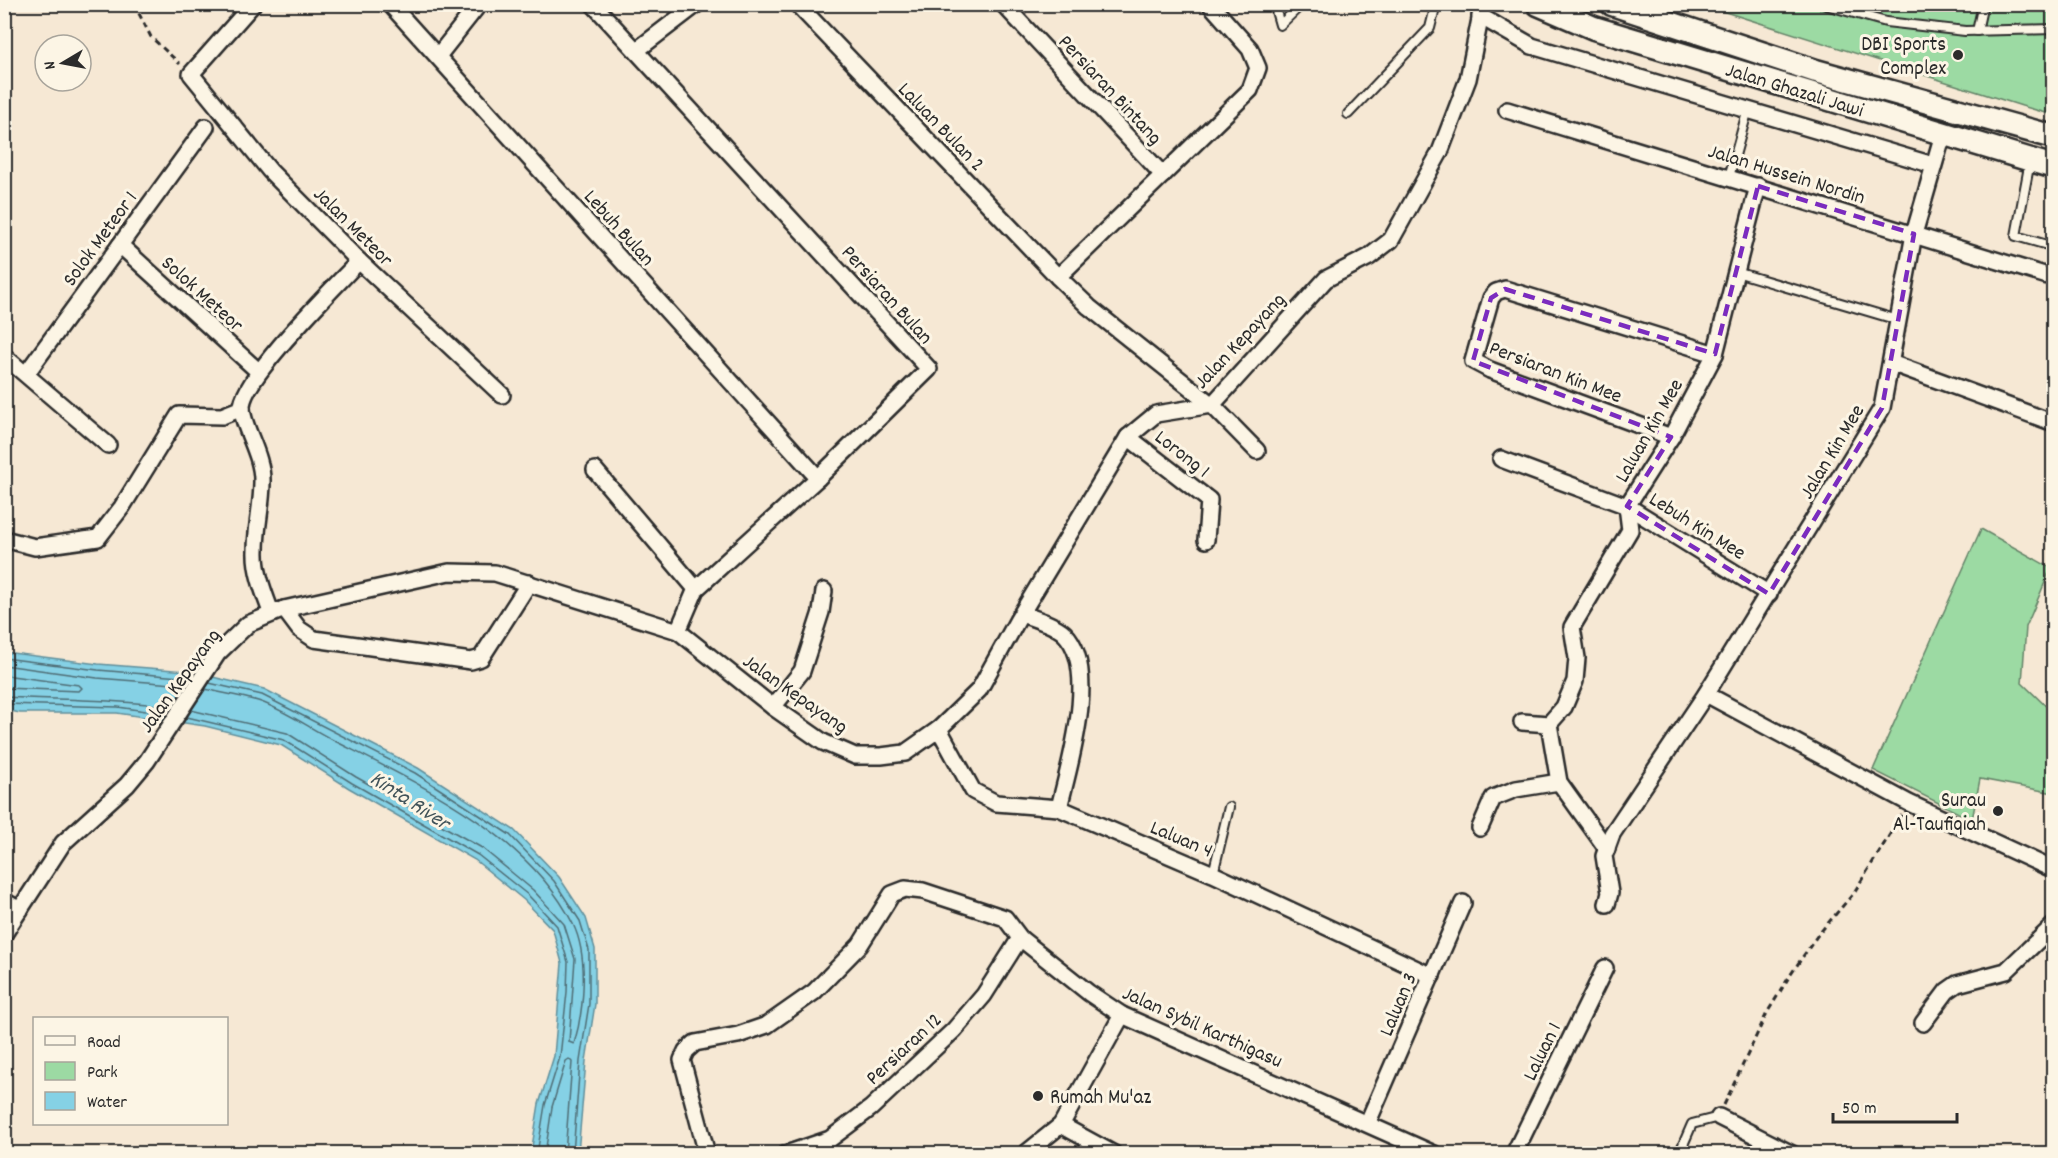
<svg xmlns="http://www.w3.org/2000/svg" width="2058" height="1158" viewBox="0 0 2058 1158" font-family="Dekko,sans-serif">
<rect width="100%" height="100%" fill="#f6e8d4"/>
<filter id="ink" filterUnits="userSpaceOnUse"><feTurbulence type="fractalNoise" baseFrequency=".0167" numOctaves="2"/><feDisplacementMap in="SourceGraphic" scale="12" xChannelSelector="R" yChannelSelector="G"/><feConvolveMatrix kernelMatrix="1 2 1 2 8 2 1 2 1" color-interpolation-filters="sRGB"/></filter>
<g filter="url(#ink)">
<!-- green -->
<g fill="#9cdaa3" stroke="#648267" stroke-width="1.5">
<polygon points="1703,5 2053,5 2053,115 2022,106"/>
<polygon points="1981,529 2051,568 2026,627 2022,683 2053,713 2054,793 1980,779 1972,820 1873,770"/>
</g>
<!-- water -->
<polygon fill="#85d1e5" stroke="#618f9b" stroke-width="1.5" points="4,652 98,664 187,671 264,689 418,768 514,830 559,877 586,918 595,949 595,1004 586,1061 578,1153 531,1153 539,1104 554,1056 562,963 553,930 524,900 475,860 349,788 281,745 205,726 117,713 20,713 5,710"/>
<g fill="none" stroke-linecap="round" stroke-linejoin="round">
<!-- shore -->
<g stroke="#4f6d75" stroke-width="1.5">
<polyline points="4,658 98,670 191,678"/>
<polyline points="4,665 97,678 186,685"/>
<polyline points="4,675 79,685 82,688 79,691 4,688"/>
<polyline points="209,683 262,695 415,773 510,835 554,881 580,921 589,950 589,1004 580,1061 573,1154"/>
<path d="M 4,697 C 60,700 116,699 172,707"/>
<polyline points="4,704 118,707 167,714"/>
<path d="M 191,710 L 287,733 L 356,777 L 482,848 L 533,890 L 564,924 L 575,959 L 569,1042 L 574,1044 C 584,1010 589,957 573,924 C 529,834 415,782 331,739 C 308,727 283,709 258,701 C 241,696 222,693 205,689"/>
<polyline points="187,717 284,740 352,783 478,855 528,895 557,926 568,962 567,992 560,1057 545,1105 537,1154"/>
<polyline points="545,1154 552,1107 566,1061 569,1059 572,1062 565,1154"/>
</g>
<defs>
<g id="service">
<polyline points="1274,4 1280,25 1302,4"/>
<polyline points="1822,4 1886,22 1965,31 2054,29"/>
<polyline points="1661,17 1667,4"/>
<polyline points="1977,31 1983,4"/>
<polyline points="1348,114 1430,28 1436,4"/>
<polyline points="2030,161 2016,236 2054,247"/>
<polyline points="1729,177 1748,109"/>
<polyline points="1736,272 1898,320"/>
<polyline points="1213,874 1229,807"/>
<polyline points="1605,1154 1606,1154"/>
<polyline points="1679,1154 1692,1124 1719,1117"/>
</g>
<g id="minor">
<polyline points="253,4 191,74 270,171 359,261 502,395"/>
<polyline points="390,4 818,478"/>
<polyline points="593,4 929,369 818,478 696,589 678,631"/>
<polyline points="797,4 1058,277 1089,307 1212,405 1257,451"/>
<polyline points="1003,4 1163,175"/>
<polyline points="1480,16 1532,46 1933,165"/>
<polyline points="637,50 697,4"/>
<polyline points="438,56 479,4"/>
<polyline points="1507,110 2054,278"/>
<polyline points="120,245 258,371"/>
<polyline points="1058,277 1250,90 1258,68 1250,49 1210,4"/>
<polyline points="4,356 108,445"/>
<polyline points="1891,363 2054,423"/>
<polyline points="26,374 206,127"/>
<polyline points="1128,437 1209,500 1206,540"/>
<polyline points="1671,437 1490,370 1473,361 1491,298 1496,292 1505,289 1715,354"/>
<polyline points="1501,459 1627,506 1769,594"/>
<polyline points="595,470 696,589"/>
<polyline points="4,539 35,547 98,538 122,507 179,415 222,416 242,408"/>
<polyline points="284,609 299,629 314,639 471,661 481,658 529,583"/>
<path d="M 271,612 C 264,593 255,571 256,550 C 256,527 262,505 262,482 C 263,455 242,427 242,407 C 242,378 336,286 359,261"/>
<path d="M 1022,614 C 1035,619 1054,624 1064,633 C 1100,668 1069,765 1059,808"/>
<polyline points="1706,694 1909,803 2054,870"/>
<polyline points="773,707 802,671 821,612 824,591"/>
<polyline points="1522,722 1549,724 1564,707 1575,681 1577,658 1572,627 1630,530 1627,506 1671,437 1715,354 1758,186"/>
<polyline points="1549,724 1559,782 1607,849"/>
<polyline points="939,729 973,791 996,803 1059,808 1213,874 1432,976"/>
<polyline points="1480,828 1493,798 1516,789 1559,782"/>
<polyline points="4,901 20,910"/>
<polyline points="1607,904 1610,893 1604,856 1612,834 1706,694 1882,408 1914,234 1943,134"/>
<polyline points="4,934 63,843 127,785 147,761 218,653 248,624 284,609 449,572 495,573 678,631 773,707 823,742 855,756 881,756 905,753 939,729 979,690 1017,621 1128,437 1156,414 1212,405 1326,279 1369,257 1391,240 1440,152 1468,79 1483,4"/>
<polyline points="1923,1023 1947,991 1957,984 2006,971 2054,925"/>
<polyline points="1719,1117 1792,1154"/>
<polyline points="1368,1122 1463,903"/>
<polyline points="1061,1125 1114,1154"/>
<polyline points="707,1154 682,1060 686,1051 695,1043 738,1035 767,1025 814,992 860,945 892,894 905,889 923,891 1005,918 1020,938 1089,993 1122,1015 1434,1154"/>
<polyline points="786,1154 830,1139 871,1108 954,1030 984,995 1020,938"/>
<polyline points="1025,1154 1061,1125 1122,1015"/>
<polyline points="1514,1154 1605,968"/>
</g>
<g id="secondary">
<polyline points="1538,4 1594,28 2054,167"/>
<polyline points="1612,4 1816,71 2054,137"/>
</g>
</defs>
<!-- service casing -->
<use href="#service" stroke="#2b2b2b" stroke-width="12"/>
<!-- minor casing -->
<use href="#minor" stroke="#2b2b2b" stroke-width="20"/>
<!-- secondary casing -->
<use href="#secondary" stroke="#2b2b2b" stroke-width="27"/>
<!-- path -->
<g stroke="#2b2b2b" stroke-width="3" stroke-dasharray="6 4.5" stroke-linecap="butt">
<polyline points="134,4 151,37 180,64"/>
<polyline points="1724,1105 1767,1013 1789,977 1817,936 1853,894 1902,815"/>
</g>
<!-- service -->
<use href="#service" stroke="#fcf5e5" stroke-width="8"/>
<!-- minor -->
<use href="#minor" stroke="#fcf5e5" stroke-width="15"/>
<!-- secondary -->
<use href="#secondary" stroke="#fcf5e5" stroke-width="22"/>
</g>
</g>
<!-- marked area -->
<path fill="none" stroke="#7b2cbf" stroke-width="4.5" stroke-dasharray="12 8" stroke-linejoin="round" d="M 1758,186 L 1914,234 L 1882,408 L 1769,594 L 1627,506 L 1671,437 L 1473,361 L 1491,298 L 1505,289 L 1715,354 Z"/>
<!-- markers -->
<g fill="#2b2b2b" stroke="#fcf5e5" stroke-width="2">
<circle cx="1958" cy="55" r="6"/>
<circle cx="1998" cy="811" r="6"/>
<circle cx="1038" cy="1096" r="6"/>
</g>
<g text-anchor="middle" stroke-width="6" stroke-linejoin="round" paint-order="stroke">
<!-- poi labels -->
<g font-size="21" fill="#2b2b2b" stroke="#fcf5e5" text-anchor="end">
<text x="1946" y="50">DBI Sports<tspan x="1946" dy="24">Complex</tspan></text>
<text x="1986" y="806">Surau<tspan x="1986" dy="24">Al-Taufiqiah</tspan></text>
<text x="1050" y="1103" text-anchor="start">Rumah Mu'az</text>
</g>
<!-- street labels -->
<g font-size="21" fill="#2b2b2b" stroke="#fcf5e5">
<text transform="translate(1111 89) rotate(47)" y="7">Persiaran Bintang</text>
<text transform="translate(1795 89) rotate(17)" y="7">Jalan Ghazali Jawi</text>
<text transform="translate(942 126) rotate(46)" y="7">Laluan Bulan 2</text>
<text transform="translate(1787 173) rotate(17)" y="7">Jalan Hussein Nordin</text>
<text transform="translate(354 226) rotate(45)" y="7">Jalan Meteor</text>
<text transform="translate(620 227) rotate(48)" y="7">Lebuh Bulan</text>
<text transform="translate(99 238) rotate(-54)" y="7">Solok Meteor 1</text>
<text transform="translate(203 293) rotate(42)" y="7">Solok Meteor</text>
<text transform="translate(888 294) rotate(48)" y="7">Persiaran Bulan</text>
<text transform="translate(1239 340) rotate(-47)" y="7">Jalan Kepayang</text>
<text transform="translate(1556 371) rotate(21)" y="7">Persiaran Kin Mee</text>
<text transform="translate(1648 430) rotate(-60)" y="7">Laluan Kin Mee</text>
<text transform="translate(1831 451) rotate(-59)" y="7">Jalan Kin Mee</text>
<text transform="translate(1183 453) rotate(38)" y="7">Lorong 1</text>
<text transform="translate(1698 525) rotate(32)" y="7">Lebuh Kin Mee</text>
<text transform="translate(179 680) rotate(-54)" y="7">Jalan Kepayang</text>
<text transform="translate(796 693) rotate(35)" y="7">Jalan Kepayang</text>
<text transform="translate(1182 838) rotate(23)" y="7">Laluan 4</text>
<text transform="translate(1397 1004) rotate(-67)" y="7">Laluan 3</text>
<text transform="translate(1203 1026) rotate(24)" y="7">Jalan Sybil Karthigasu</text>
<text transform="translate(903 1048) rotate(-43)" y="7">Persiaran 12</text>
<text transform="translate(1541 1051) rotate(-64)" y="7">Laluan 1</text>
</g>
<!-- water labels -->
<g font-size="22" font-style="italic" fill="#42545a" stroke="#fcf5e5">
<text transform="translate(411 799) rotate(33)" y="8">Kinta River</text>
</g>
</g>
<!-- margin -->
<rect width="2058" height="1158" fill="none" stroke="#fcf5e5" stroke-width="24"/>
<rect x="12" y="12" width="2034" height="1134" fill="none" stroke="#2b2b2b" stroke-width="2" filter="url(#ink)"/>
<!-- legend -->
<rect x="33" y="1017" width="195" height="108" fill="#fcf5e5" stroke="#a8a49b" stroke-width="1.5"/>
<rect x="45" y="1036" width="30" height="9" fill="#fcf5e5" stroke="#a8a49b" stroke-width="1.5"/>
<text x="87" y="1047" font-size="18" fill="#2b2b2b">Road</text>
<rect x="45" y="1062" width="30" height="18" fill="#9cdaa3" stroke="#a8a49b" stroke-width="1.5"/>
<text x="87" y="1077" font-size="18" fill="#2b2b2b">Park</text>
<rect x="45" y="1092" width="30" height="18" fill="#85d1e5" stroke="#a8a49b" stroke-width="1.5"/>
<text x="87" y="1107" font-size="18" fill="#2b2b2b">Water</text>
<!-- north arrow -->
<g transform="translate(63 63) rotate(260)"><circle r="28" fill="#fcf5e5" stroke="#a8a49b" stroke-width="1.5"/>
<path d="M0-4.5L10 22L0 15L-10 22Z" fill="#2b2b2b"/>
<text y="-9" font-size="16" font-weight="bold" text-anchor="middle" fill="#2b2b2b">N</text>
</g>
<!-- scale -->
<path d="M1833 1113v9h124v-9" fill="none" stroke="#2b2b2b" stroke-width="3"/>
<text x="1842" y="1113" font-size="18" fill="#2b2b2b" stroke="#fcf5e5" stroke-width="4.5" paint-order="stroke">50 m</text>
</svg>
